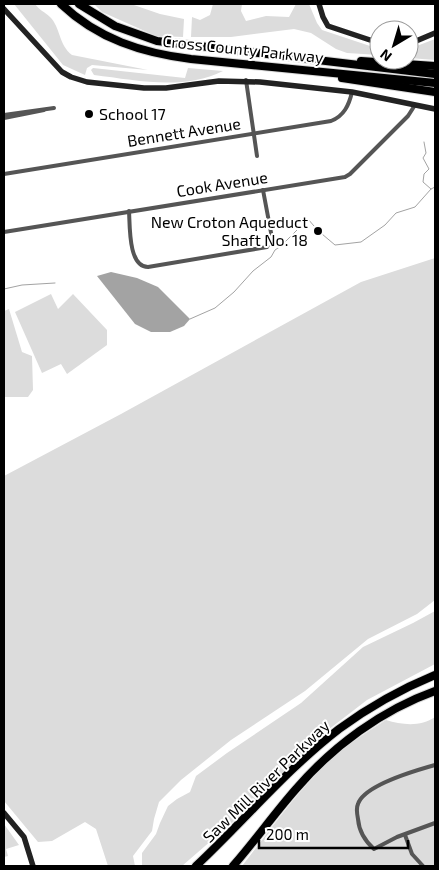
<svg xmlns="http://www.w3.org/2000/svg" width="439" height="870" viewBox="0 0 439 870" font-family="'Exo 2',sans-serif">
<rect width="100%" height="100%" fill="#fff"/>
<!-- green -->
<g fill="#dcdcdc">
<path d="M 14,4 L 35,4 C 39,10 45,12 50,17 C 61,28 58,44 72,55 L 148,70 L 92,65 L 87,68 L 85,75 L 63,65 Z"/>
<polygon points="94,4 131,4 160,14 184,19 183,37 156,36 102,12"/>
<polygon points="213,4 242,4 241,11 246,21 266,16 289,17 296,4 309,4 317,23 322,30 379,49 379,55 347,53 336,49 311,33 294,29 231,37 191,37 192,17 200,20 210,15"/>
<polygon points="435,39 435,60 409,58 409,49"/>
<path d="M 93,68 L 185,78 L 188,68 L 223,71 C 183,91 136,80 94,75 L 91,70 Z"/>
<polygon points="435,258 435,600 417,614 368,639 305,691 231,740 181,780 159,802 154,819 152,831 133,856 135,866 108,866 96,829 85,822 52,841 38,842 4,801 4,476 121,414 361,282"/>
<polygon points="51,294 58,309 73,294 107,330 107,345 67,374 61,364 42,373 15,312"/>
<polygon points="9,309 22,352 32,356 33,390 28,397 4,397 4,311"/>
<polygon points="435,611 435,664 367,700 315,740 243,813 182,866 142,866 142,853 156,834 160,823 168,806 177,799 190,792 196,776 227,753 301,703 363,647 413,623"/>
<path d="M 435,717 L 435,866 L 242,866 C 275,824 310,772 354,741 C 364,734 375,727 386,720 C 402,725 421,727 435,717 Z"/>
<polygon points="4,824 19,845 6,849 8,856 4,857"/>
</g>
<!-- water -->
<polygon fill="#a3a3a3" points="111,272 137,278 158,287 190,319 184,326 170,332 151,332 135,324 97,276"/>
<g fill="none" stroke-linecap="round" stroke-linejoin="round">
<!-- stream -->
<g stroke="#a3a3a3" stroke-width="1">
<polyline points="424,142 426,153 423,158 429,169 424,174 423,182 431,189"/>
<polyline points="322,234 335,245 361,242 385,225 396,213 415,207 431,189 435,187"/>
<polyline points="4,289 22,285 55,283"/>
<polyline points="190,319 215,308 234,292 253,271 271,257 275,250 281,246 308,219 314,226"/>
</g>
<defs>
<g id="highway">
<path d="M 61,4 C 98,39 142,53 191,59 L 435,83"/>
<polyline points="79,4 115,26 157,41 435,74"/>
<polyline points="361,61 435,66"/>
<polyline points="342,78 435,92"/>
<path d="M 196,866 C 244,821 287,769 339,729 C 369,707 401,689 435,675"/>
<path d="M 233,866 C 255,841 274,814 296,789 C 333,746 382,710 435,691"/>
</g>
</defs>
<!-- highway casing -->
<use href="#highway" stroke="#dbdbdb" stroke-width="10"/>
<!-- street -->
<g stroke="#555" stroke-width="4">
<polyline points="246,80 257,156"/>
<polyline points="4,115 54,108"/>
<polyline points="4,118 44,110"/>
<path d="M 4,174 L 331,121 C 344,116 349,105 352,92"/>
<path d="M 129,211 C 130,225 128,267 148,267 L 267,247 L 272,238 L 263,190"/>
<polyline points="4,232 345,177 350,174 408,116 415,105"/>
<path d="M 435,765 C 417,770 364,785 358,804 C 356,808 357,814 358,819 C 359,831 365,841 374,849 L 397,837 L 435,823"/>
<polyline points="405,835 412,854 423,866"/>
</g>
<!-- secondary -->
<g stroke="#222" stroke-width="5.5">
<polyline points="319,4 323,17 328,26 379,43"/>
<polyline points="4,9 62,72 71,77 87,82 144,88 166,88 219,81 260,82 352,92 435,109"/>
<polyline points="409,44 435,33"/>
<polyline points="4,813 24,837 33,866"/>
</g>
<!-- highway -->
<use href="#highway" stroke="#000" stroke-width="8"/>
</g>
<!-- markers -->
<g fill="#000" stroke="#fff" stroke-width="2">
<circle cx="89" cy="114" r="5"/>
<circle cx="318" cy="231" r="5"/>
</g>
<g text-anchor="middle" stroke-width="4" stroke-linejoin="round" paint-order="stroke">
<!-- street labels -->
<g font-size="16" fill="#000" stroke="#fff">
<text transform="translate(243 49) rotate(6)" y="6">Cross County Parkway</text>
<text transform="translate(184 132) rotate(-9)" y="6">Bennett Avenue</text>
<text transform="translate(222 184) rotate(-9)" y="6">Cook Avenue</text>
<text transform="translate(266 781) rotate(-44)" y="6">Saw Mill River Parkway</text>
</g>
<!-- poi labels -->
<g font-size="16" fill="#000" stroke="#fff" text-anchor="start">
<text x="99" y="120">School 17</text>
<text x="308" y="228" text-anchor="end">New Croton Aqueduct<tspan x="308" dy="18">Shaft No. 18</tspan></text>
</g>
</g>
<!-- border -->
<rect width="439" height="870" fill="none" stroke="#000000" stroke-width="10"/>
<!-- north arrow -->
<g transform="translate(394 45) rotate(218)"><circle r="24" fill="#ffffff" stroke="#999999"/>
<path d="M0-4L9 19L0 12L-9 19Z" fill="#000000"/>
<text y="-8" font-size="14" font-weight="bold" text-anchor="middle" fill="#000000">N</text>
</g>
<!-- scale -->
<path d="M259 840v8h149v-8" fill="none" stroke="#000000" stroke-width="2.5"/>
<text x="266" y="840" font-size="15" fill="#000000" stroke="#ffffff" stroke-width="4" paint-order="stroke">200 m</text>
</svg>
